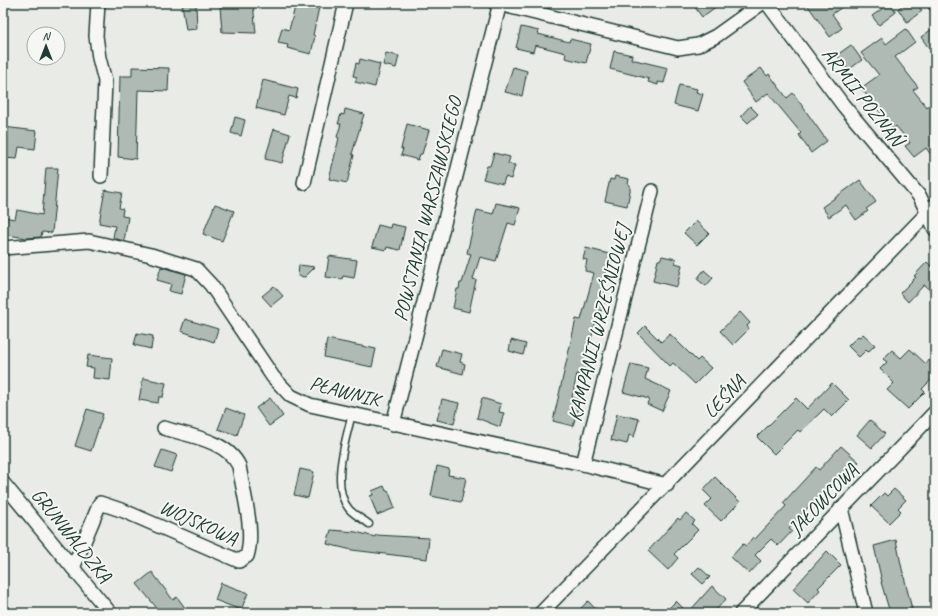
<svg xmlns="http://www.w3.org/2000/svg" width="938" height="616" viewBox="0 0 938 616" font-family="Caveat,sans-serif">
<rect width="100%" height="100%" fill="#e9ebe7"/>
<filter id="ink" filterUnits="userSpaceOnUse"><feTurbulence type="fractalNoise" baseFrequency=".025" numOctaves="2"/><feDisplacementMap in="SourceGraphic" scale="8" xChannelSelector="R" yChannelSelector="G"/><feConvolveMatrix kernelMatrix="1 2 1 2 8 2 1 2 1" color-interpolation-filters="sRGB"/></filter>
<g filter="url(#ink)">
<!-- building -->
<g fill="#b0bab5" stroke="#1f3d34">
<polygon points="231,3 253,3 256,33 222,32 220,6 232,5"/>
<polygon points="296,3 320,3 313,35 315,36 311,54 287,48 288,45 278,43 282,28 289,30"/>
<polygon points="692,3 721,3 702,17"/>
<polygon points="806,3 848,3 832,14 842,28 830,37"/>
<polygon points="890,3 896,12 879,25 872,16"/>
<polygon points="905,3 916,3 922,11 907,22 898,9"/>
<polygon points="182,4 196,4 197,29 186,30"/>
<polygon points="521,27 539,31 538,34 569,42 570,39 591,44 586,63 565,58 566,53 535,45 533,52 516,48"/>
<polygon points="935,27 935,57 921,37"/>
<polygon points="906,29 915,42 895,57 918,87 913,90 927,107 931,104 935,110 935,160 926,148 914,157 905,146 910,143 896,126 893,129 861,88 879,75 861,53 882,38 886,44"/>
<polygon points="851,45 862,60 848,70 837,55"/>
<polygon points="614,51 632,55 631,59 668,68 664,83 658,82 658,85 648,82 649,79 642,77 610,69"/>
<polygon points="386,53 399,56 396,68 383,65"/>
<polygon points="360,59 380,64 375,87 355,82 357,77 353,76 356,63 359,64"/>
<polygon points="132,67 169,68 168,91 138,90 136,159 118,157 120,76 132,76"/>
<polygon points="513,67 527,71 522,96 505,92"/>
<polygon points="761,68 767,76 769,74 787,98 793,93 827,141 811,153 799,135 801,133 768,93 756,102 742,82"/>
<polygon points="263,80 298,89 296,98 289,96 284,115 256,108"/>
<polygon points="679,85 697,89 696,92 703,94 698,111 674,105"/>
<polygon points="750,106 758,114 748,123 741,116"/>
<polygon points="345,109 364,114 352,154 354,155 347,183 329,179 339,138 337,137 341,124 338,124 341,114 344,115"/>
<polygon points="235,117 245,120 241,136 231,133"/>
<polygon points="407,124 429,130 422,154 420,154 418,160 401,155 403,149 401,149"/>
<polygon points="3,127 37,131 35,149 19,147 17,159 4,158 5,146 3,146"/>
<polygon points="274,129 290,134 282,163 265,159"/>
<polygon points="494,153 510,157 508,164 515,165 511,179 505,177 503,184 483,179 487,166 490,166"/>
<polygon points="46,168 58,168 52,233 42,232 41,237 26,238 3,234 3,217 15,219 17,210 42,215"/>
<polygon points="615,176 629,179 628,184 630,185 630,191 627,206 605,201 610,179 614,180"/>
<polygon points="860,180 876,202 866,209 868,211 856,220 846,205 829,217 822,207"/>
<polygon points="105,190 122,193 119,208 123,209 122,216 128,217 124,241 113,238 115,226 99,223"/>
<polygon points="496,203 520,208 515,225 508,223 496,261 480,257 473,279 476,280 469,312 453,308 457,289 459,289 460,283 462,283 471,254 467,253 477,210 493,214"/>
<polygon points="215,204 234,211 222,241 203,234"/>
<polygon points="696,221 709,233 697,245 684,233"/>
<polygon points="391,224 405,227 400,250 387,247 386,250 372,247 378,225 390,228"/>
<polygon points="586,248 613,255 610,267 607,266 601,290 607,292 602,311 599,310 587,354 589,355 585,376 577,374 572,397 580,400 573,426 553,421 576,319 581,320 594,273 585,271 587,260 583,259"/>
<polygon points="329,256 357,260 354,278 343,276 342,279 326,277"/>
<polygon points="662,256 676,259 675,263 682,265 677,287 653,281 658,260 660,260"/>
<polygon points="927,262 935,270 935,295 924,285 908,302 900,293 916,277 914,276"/>
<polygon points="299,265 315,267 305,277 298,276"/>
<polygon points="161,267 186,274 181,294 169,291 171,284 157,280"/>
<polygon points="704,270 713,278 706,286 697,279"/>
<polygon points="274,286 283,296 271,306 262,296"/>
<polygon points="740,312 750,323 747,326 749,329 733,345 720,331"/>
<polygon points="185,319 218,329 214,342 181,331"/>
<polygon points="645,326 661,342 670,334 697,361 700,358 711,368 695,384 673,363 670,366 638,333"/>
<polygon points="137,333 153,336 151,349 134,345"/>
<polygon points="863,334 875,345 868,352 866,350 859,357 848,346 858,336 860,337"/>
<polygon points="327,339 376,349 372,367 324,357"/>
<polygon points="511,340 526,344 523,355 509,351"/>
<polygon points="442,349 462,354 460,362 465,364 463,374 437,367"/>
<polygon points="910,349 926,364 930,359 935,364 935,376 922,389 925,392 908,409 887,390 894,383 880,369 887,362 883,359 892,350 901,358"/>
<polygon points="88,355 112,358 110,380 93,378 94,368 86,367"/>
<polygon points="631,364 648,368 645,379 671,391 662,411 647,404 649,399 623,392"/>
<polygon points="143,378 166,383 163,397 159,397 158,403 139,400"/>
<polygon points="832,383 849,400 832,417 824,409 800,432 798,430 774,454 757,437 796,398 807,409"/>
<polygon points="270,398 283,416 269,426 256,408"/>
<polygon points="482,398 501,404 499,412 504,413 500,427 477,418"/>
<polygon points="442,399 459,403 454,424 437,420"/>
<polygon points="226,408 244,415 237,435 218,429"/>
<polygon points="87,409 103,414 91,451 75,446"/>
<polygon points="617,414 639,419 634,437 629,435 627,444 611,440"/>
<polygon points="870,420 885,434 872,448 857,435"/>
<polygon points="841,446 859,462 845,477 841,473 812,503 789,529 792,531 778,546 771,539 755,555 761,561 749,574 731,557 743,544 746,546 753,537 755,539 786,506 783,503 816,467 819,470"/>
<polygon points="162,450 177,455 171,472 155,467"/>
<polygon points="437,466 449,469 448,475 466,478 461,502 431,496"/>
<polygon points="300,469 314,472 308,498 294,495"/>
<polygon points="715,477 740,502 721,521 705,506 712,499 703,490"/>
<polygon points="384,486 386,491 388,490 395,508 377,515 370,496 373,495 372,491"/>
<polygon points="894,489 906,500 898,508 901,511 889,523 871,506 884,493 887,496"/>
<polygon points="686,513 695,521 692,524 698,530 674,554 678,558 668,570 648,551 678,518 680,520"/>
<polygon points="331,530 356,532 375,537 376,535 429,538 427,559 352,550 327,544"/>
<polygon points="896,540 902,569 913,613 890,613 881,582 882,582 874,546"/>
<polygon points="827,551 841,565 818,588 820,590 808,603 793,589"/>
<polygon points="699,567 710,577 703,584 692,574"/>
<polygon points="152,572 173,600 177,597 189,613 161,613 137,584"/>
<polygon points="221,583 248,593 241,610 215,600"/>
<polygon points="712,586 726,599 713,613 688,613"/>
<polygon points="588,601 599,613 576,613"/>
<polygon points="676,601 688,613 664,613"/>
</g>
<g fill="none" stroke-linecap="round" stroke-linejoin="round">
<defs>
<path id="lane" d="M 352,414 C 346,439 330,487 349,509 C 354,515 363,519 369,524"/>
<g id="street">
<polyline points="98,3 96,36 99,58 105,81 101,176"/>
<polyline points="495,3 678,48 698,45 716,36 762,3"/>
<polyline points="767,3 843,105 920,197 935,229"/>
<polyline points="935,3 935,4"/>
<polyline points="304,183 346,3"/>
<polyline points="3,248 89,241 151,255 196,269 211,285 273,377 291,396 310,405 583,464 667,485"/>
<polyline points="393,424 500,3"/>
<polyline points="583,464 652,191"/>
<polyline points="3,483 110,613"/>
<polyline points="841,508 866,613"/>
<path d="M 73,568 L 100,503 L 124,511 L 239,561 L 247,556 C 255,531 243,492 239,466 C 227,440 189,436 164,428"/>
<polyline points="541,613 935,205"/>
<polyline points="741,613 935,412"/>
</g>
</defs>
<!-- lane casing -->
<use href="#lane" stroke="#1f3d34" stroke-width="9"/>
<!-- street casing -->
<use href="#street" stroke="#1f3d34" stroke-width="16"/>
<!-- lane -->
<use href="#lane" stroke="#f6f6f2" stroke-width="6"/>
<!-- street -->
<use href="#street" stroke="#f6f6f2" stroke-width="13"/>
</g>
</g>
<g text-anchor="middle" stroke-width="4" stroke-linejoin="round" paint-order="stroke">
<!-- street labels -->
<g font-size="20" fill="#1f3d34" stroke="#f6f6f2">
<text transform="translate(863 96) rotate(52)" y="7">ARMII POZNAŃ</text>
<text transform="translate(427 209) rotate(-76)" y="7">POWSTANIA WARSZAWSKIEGO</text>
<text transform="translate(598 323) rotate(-76)" y="7">KAMPANII WRZEŚNIOWEJ</text>
<text transform="translate(345 391) rotate(15)" y="7">PŁAWNIK</text>
<text transform="translate(724 396) rotate(-46)" y="7">LEŚNA</text>
<text transform="translate(823 499) rotate(-46)" y="7">JAŁOWCOWA</text>
<text transform="translate(199 522) rotate(24)" y="7">WOJSKOWA</text>
<text transform="translate(72 535) rotate(51)" y="7">GRUNWALDZKA</text>
</g>
</g>
<!-- margin -->
<rect width="938" height="616" fill="none" stroke="#f6f6f2" stroke-width="16"/>
<rect x="8" y="8" width="922" height="600" fill="none" stroke="#1f3d34" stroke-width="1.5" filter="url(#ink)"/>
<!-- north arrow -->
<g transform="translate(46 46)"><circle r="19" fill="#f6f6f2" stroke="#a0aca6"/>
<path d="M0-3L7 15L0 10L-7 15Z" fill="#1f3d34"/>
<text y="-6" font-size="11" font-weight="bold" text-anchor="middle" fill="#1f3d34">N</text>
</g>
</svg>
